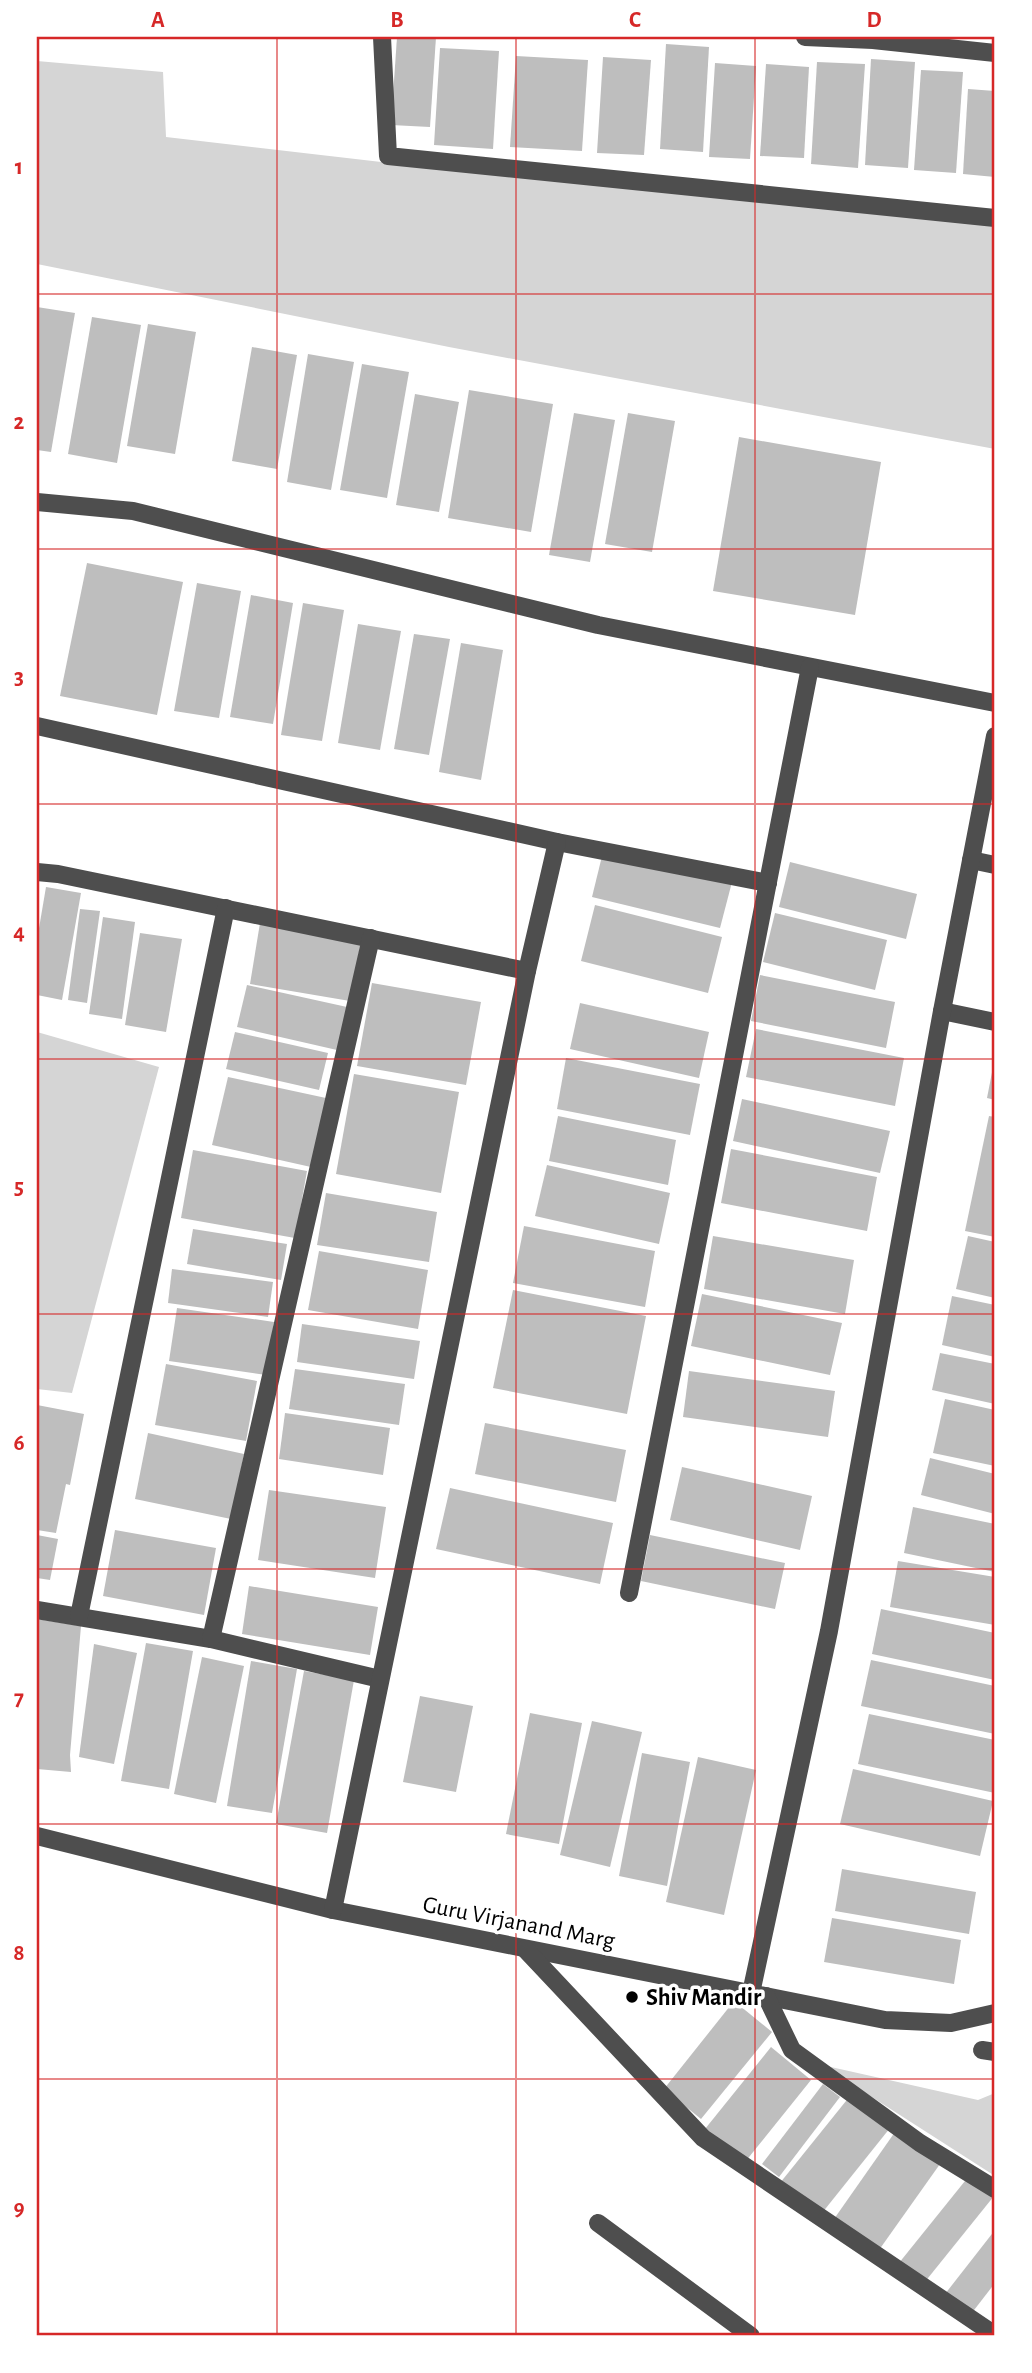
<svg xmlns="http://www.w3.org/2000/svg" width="1032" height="2373" viewBox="0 0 1032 2373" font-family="'Alegreya Sans',sans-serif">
<rect width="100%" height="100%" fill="#fff"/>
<!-- green -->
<g fill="#d5d5d5">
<polygon points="37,61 163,72 166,137 502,176 995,226 995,449 449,347 37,264"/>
<polygon points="37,1032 159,1067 72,1393 37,1389"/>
<polygon points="822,2065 978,2100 995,2093 995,2176"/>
</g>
<!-- building -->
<g fill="#bebebe">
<polygon points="397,37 436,37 430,127 391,125"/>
<polygon points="666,44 709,47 703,152 660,149"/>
<polygon points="440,48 499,51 493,149 434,145"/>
<polygon points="516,56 588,60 582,151 510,147"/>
<polygon points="603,57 651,60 644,155 597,153"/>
<polygon points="871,59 915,62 908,168 865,165"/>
<polygon points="817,62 865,64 858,168 811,164"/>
<polygon points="715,63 756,66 750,159 709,157"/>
<polygon points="766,64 809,67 804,158 760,156"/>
<polygon points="921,70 963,72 956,173 914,170"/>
<polygon points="968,89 995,91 995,177 963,174"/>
<polygon points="37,307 75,313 51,452 37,450"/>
<polygon points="92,317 141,325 117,463 68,454"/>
<polygon points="148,324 196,332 175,454 127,446"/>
<polygon points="252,347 297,355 277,469 232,461"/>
<polygon points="308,354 354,362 331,490 287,482"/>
<polygon points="362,364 409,372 387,498 340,490"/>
<polygon points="469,390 553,404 531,532 448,518"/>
<polygon points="415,394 459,402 439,512 396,505"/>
<polygon points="574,413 615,420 590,562 549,555"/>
<polygon points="628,413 675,421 652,552 605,544"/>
<polygon points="739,437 881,462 855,615 713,591"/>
<polygon points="87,563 183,582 157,715 60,696"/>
<polygon points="197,583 241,591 219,718 174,711"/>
<polygon points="251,595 293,603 273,724 230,717"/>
<polygon points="303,603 344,610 322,741 281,735"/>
<polygon points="358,624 401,631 380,750 338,743"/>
<polygon points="414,634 450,639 429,755 394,749"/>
<polygon points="461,643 503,650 481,780 439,772"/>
<polygon points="603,852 732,882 720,928 592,897"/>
<polygon points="790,862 917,894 906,939 779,907"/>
<polygon points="46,887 81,893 62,1000 37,995 37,940"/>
<polygon points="595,905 722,937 708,993 581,961"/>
<polygon points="80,909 100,911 87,1003 68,1000"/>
<polygon points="775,913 887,940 875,990 763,962"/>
<polygon points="103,917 135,922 122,1019 89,1014"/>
<polygon points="260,923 361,941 350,1001 250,984"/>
<polygon points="140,933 182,939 166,1032 125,1025"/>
<polygon points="760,975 895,1002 886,1048 751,1021"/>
<polygon points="372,983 481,1002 466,1085 357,1066"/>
<polygon points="247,985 347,1007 337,1050 237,1027"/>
<polygon points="580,1003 709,1032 699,1078 570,1049"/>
<polygon points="756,1029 904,1058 895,1106 746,1077"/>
<polygon points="235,1032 328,1053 319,1090 226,1069"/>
<polygon points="566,1058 700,1084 690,1135 557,1109"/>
<polygon points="994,1062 995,1062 995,1100 987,1098"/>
<polygon points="354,1074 459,1092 441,1193 336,1174"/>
<polygon points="228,1077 326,1098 311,1167 212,1145"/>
<polygon points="742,1099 890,1131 880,1173 733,1141"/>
<polygon points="558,1116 676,1140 668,1185 549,1161"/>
<polygon points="989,1116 995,1117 995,1237 965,1231"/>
<polygon points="731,1149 877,1177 867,1231 721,1203"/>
<polygon points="193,1150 307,1171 295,1238 181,1218"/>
<polygon points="547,1165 670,1193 659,1244 535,1216"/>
<polygon points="326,1193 437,1212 429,1262 317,1245"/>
<polygon points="524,1226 655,1251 645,1307 513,1283"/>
<polygon points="193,1229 287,1244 281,1280 187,1264"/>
<polygon points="713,1236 854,1260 845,1314 704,1289"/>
<polygon points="968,1236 995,1242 995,1298 956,1289"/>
<polygon points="319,1251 428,1270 418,1329 308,1310"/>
<polygon points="172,1269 273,1282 268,1317 168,1303"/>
<polygon points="513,1290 646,1316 627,1414 493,1388"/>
<polygon points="702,1294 842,1323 830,1375 691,1346"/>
<polygon points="952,1296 995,1305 995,1357 942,1345"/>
<polygon points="177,1308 274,1322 266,1375 169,1361"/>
<polygon points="302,1324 420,1341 414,1379 297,1362"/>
<polygon points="940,1353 995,1364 995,1404 932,1390"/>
<polygon points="166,1364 257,1381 246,1441 155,1425"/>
<polygon points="295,1369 405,1384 399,1425 289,1409"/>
<polygon points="689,1371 835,1391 828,1437 683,1417"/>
<polygon points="945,1399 995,1410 995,1466 933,1453"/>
<polygon points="37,1405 84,1414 70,1485 66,1484 56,1533 37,1530"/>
<polygon points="285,1413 390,1428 383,1475 279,1459"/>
<polygon points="485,1423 626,1450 616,1502 475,1474"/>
<polygon points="148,1433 244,1454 231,1519 135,1499"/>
<polygon points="930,1458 995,1474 995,1514 921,1495"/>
<polygon points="682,1467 812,1496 800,1550 670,1520"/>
<polygon points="450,1488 613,1523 600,1584 436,1549"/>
<polygon points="269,1490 386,1507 375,1578 258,1560"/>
<polygon points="913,1507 995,1524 995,1572 904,1553"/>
<polygon points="115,1530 216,1548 204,1615 103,1596"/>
<polygon points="37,1535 58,1539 50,1580 37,1578"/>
<polygon points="650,1535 785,1563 775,1609 641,1581"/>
<polygon points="898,1561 995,1577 995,1625 890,1607"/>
<polygon points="249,1586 378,1607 370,1655 242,1634"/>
<polygon points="881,1609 995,1633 995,1680 872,1654"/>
<polygon points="37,1619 81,1626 70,1755 71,1772 37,1769"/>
<polygon points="146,1643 193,1651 169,1789 121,1781"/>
<polygon points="94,1644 137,1653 114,1764 79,1757"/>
<polygon points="202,1657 244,1666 216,1803 174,1794"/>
<polygon points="871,1660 995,1686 995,1734 861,1706"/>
<polygon points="251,1661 297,1669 272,1813 227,1806"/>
<polygon points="304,1671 354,1680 327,1833 276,1824"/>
<polygon points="420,1696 473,1706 456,1792 403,1782"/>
<polygon points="530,1713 582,1723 559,1844 506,1834"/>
<polygon points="869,1714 995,1740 995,1793 858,1764"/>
<polygon points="592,1721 642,1732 610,1867 560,1855"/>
<polygon points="642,1753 690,1762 667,1886 619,1876"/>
<polygon points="698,1757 756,1770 724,1915 666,1902"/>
<polygon points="853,1769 993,1801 980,1856 840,1824"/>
<polygon points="842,1869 976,1892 969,1934 835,1911"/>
<polygon points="832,1918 961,1940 954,1984 824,1962"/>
<polygon points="734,2001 772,2032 701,2119 664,2089"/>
<polygon points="771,2047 811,2080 745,2162 705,2129"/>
<polygon points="823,2084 840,2097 779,2177 762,2164"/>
<polygon points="850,2096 890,2128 822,2213 780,2183"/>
<polygon points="895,2132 940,2164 879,2250 834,2219"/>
<polygon points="969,2176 994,2196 924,2283 899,2263"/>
<polygon points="995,2230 995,2283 971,2314 945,2294"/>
</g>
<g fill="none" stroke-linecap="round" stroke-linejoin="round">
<!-- minor -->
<g stroke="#4e4e4e" stroke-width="18">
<polyline points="382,37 388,156 995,218"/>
<polyline points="805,37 873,40 995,53"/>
<polyline points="37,502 133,511 598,625 995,703"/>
<polyline points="37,726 557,842 768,883"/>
<polyline points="971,860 995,865"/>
<polyline points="37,872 58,874 527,971"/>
<polyline points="942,1011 995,1022"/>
<polyline points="629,1593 810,667"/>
<polyline points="37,1610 211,1639 380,1679"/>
<polyline points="79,1616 226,908"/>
<polyline points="211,1639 371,938"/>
<polyline points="37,1836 333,1910 885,2020 951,2023 995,2013"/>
<polyline points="333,1910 527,971 557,842"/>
<polyline points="525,1949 703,2138 995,2335"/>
<polyline points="751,1993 829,1631 942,1011 995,736"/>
<polyline points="766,1996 792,2050 920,2143 995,2189"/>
<polyline points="982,2050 995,2052"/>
<polyline points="598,2223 751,2336"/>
</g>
</g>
<!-- grid -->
<path fill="none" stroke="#d62828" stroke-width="2" stroke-opacity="0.55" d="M 277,37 L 277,2336M 516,37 L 516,2336M 755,37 L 755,2336M 37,294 L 995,294M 37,549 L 995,549M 37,804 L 995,804M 37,1059 L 995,1059M 37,1314 L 995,1314M 37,1569 L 995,1569M 37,1824 L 995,1824M 37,2079 L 995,2079"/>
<!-- markers -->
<circle fill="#000" stroke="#fff" stroke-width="2.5" cx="632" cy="1997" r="7"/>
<g text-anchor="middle" stroke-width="7" stroke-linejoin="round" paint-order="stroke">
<!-- street labels -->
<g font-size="24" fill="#000" stroke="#fff">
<text transform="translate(519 1922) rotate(11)" y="8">Guru Virjanand Marg</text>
</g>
<!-- poi labels -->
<g font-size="24" font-weight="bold" fill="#000" stroke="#fff" text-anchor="start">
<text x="646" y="2005">Shiv Mandir</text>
</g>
</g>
<!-- border -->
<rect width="1032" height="2373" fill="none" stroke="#ffffff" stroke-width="77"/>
<rect x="38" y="38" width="955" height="2296" fill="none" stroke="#d62828" stroke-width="2.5"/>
<g font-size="23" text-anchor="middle" font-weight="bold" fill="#d62828">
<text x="158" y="27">A</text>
<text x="397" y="27">B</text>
<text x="635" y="27">C</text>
<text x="874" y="27">D</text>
<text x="19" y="174">1</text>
<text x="19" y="429">2</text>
<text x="19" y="684">3</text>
<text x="19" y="939">4</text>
<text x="19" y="1194">5</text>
<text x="19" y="1450">6</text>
<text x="19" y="1705">7</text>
<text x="19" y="1960">8</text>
<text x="19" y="2215">9</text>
</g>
</svg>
